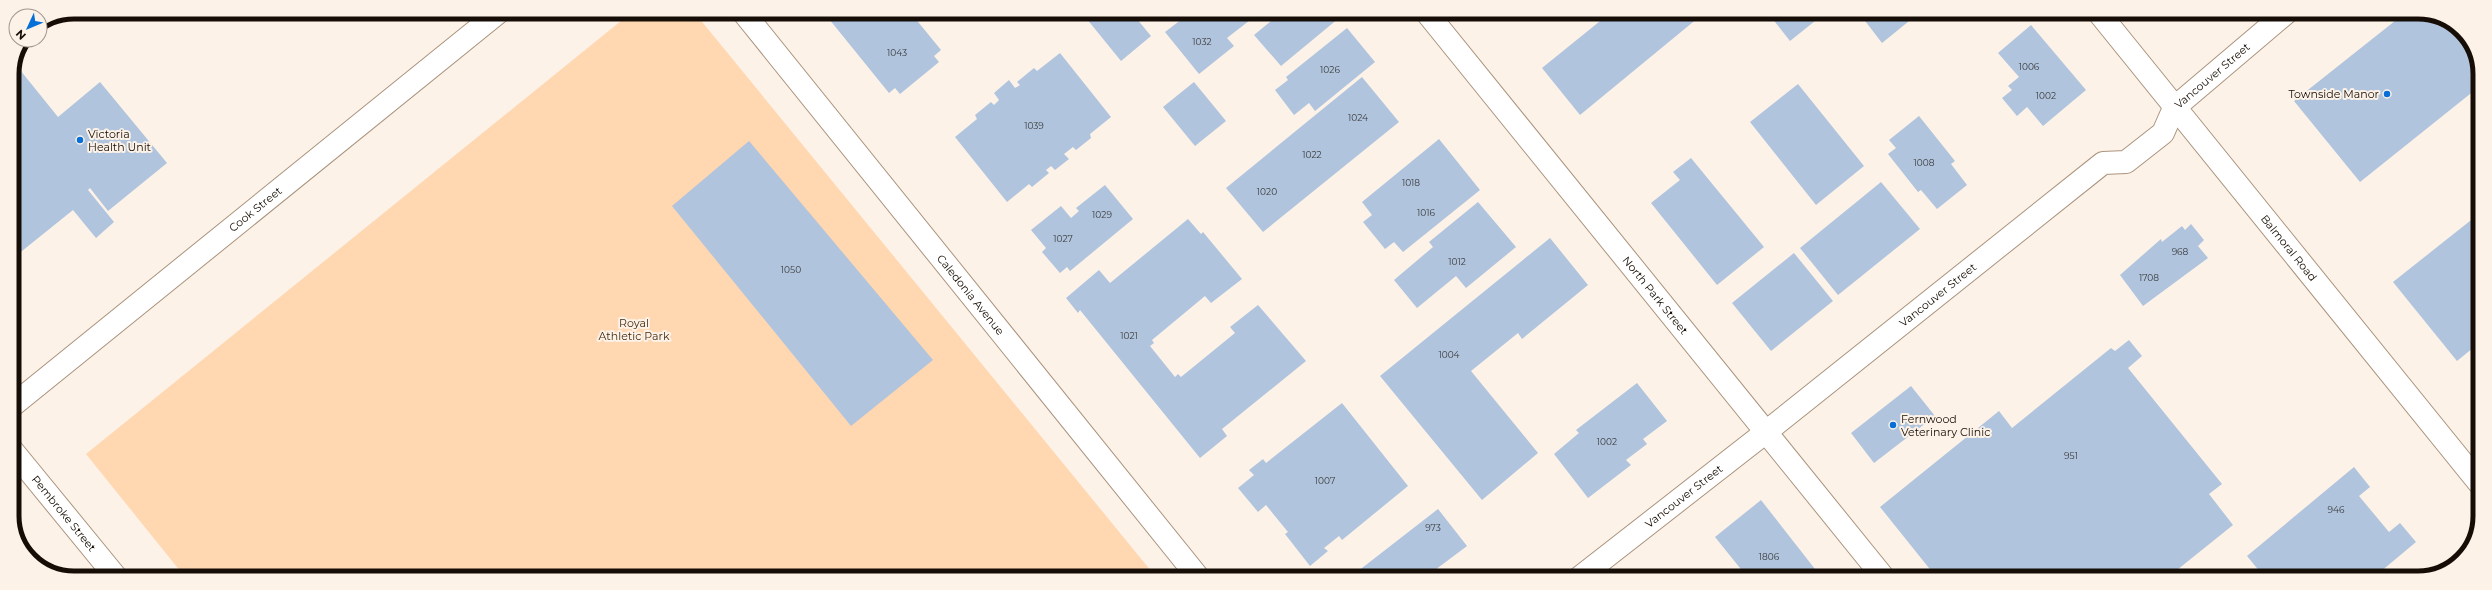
<svg xmlns="http://www.w3.org/2000/svg" width="2492" height="590" viewBox="0 0 2492 590" font-family="Montserrat,sans-serif">
<rect width="100%" height="100%" fill="#fcf2e8"/>
<!-- green -->
<polygon fill="#ffd7b1" points="632,12 694,12 1156,577 185,577 86,454"/>
<!-- building -->
<g fill="#b0c4de">
<polygon points="827,12 910,12 941,50 934,56 939,62 900,94 895,88 889,93 825,14"/>
<polygon points="1082,13 1132,13 1151,36 1121,61"/>
<polygon points="1190,13 1259,13 1227,38 1234,46 1199,74 1165,32"/>
<polygon points="1281,13 1335,13 1339,18 1281,66 1254,35"/>
<polygon points="1610,13 1704,13 1580,115 1542,68"/>
<polygon points="1768,13 1825,13 1790,41"/>
<polygon points="1859,13 1919,13 1882,43"/>
<polygon points="2405,13 2430,13 2464,33 2480,70 2480,86 2360,182 2294,101"/>
<polygon points="2031,25 2086,90 2043,126 2027,107 2017,116 2002,98 2012,90 2008,86 2019,77 1998,53"/>
<polygon points="1347,28 1375,62 1315,111 1309,103 1294,115 1275,90 1288,80 1286,77"/>
<polygon points="26,40 36,40 21,53"/>
<polygon points="1060,53 1111,117 1090,134 1091,138 1076,150 1073,147 1064,154 1069,159 1055,170 1051,166 1046,170 1049,173 1032,187 1029,184 1007,202 955,137 977,119 975,115 991,102 994,105 999,100 994,93 1009,80 1015,88 1020,85 1017,82 1034,68 1037,71"/>
<polygon points="16,65 58,117 100,82 167,163 108,211 90,188 88,190 114,222 96,238 73,210 12,259 12,74"/>
<polygon points="1362,77 1399,122 1263,232 1226,188"/>
<polygon points="1194,82 1226,121 1195,146 1163,107"/>
<polygon points="1798,84 1864,166 1816,205 1750,122"/>
<polygon points="1919,116 1955,161 1951,164 1967,185 1937,209 1921,190 1918,192 1888,154 1896,148 1889,140"/>
<polygon points="1439,139 1480,190 1403,252 1394,242 1385,249 1363,222 1372,215 1362,202"/>
<polygon points="749,141 933,360 851,426 672,206"/>
<polygon points="1691,158 1764,247 1717,285 1651,203 1680,180 1673,172"/>
<polygon points="1881,182 1920,229 1838,295 1800,248"/>
<polygon points="1105,185 1133,219 1070,271 1067,267 1060,273 1042,252 1046,248 1031,230 1061,206 1071,218 1079,211 1076,208"/>
<polygon points="1478,202 1516,247 1466,288 1456,276 1417,308 1394,280 1433,247 1429,242"/>
<polygon points="2480,213 2479,343 2457,361 2393,282"/>
<polygon points="1188,219 1201,234 1203,232 1242,279 1211,303 1205,296 1152,340 1154,343 1150,346 1175,377 1178,374 1181,377 1235,333 1230,327 1258,305 1306,361 1222,429 1227,436 1200,458 1080,310 1078,313 1066,298 1099,270 1110,283"/>
<polygon points="2191,224 2204,240 2198,246 2208,258 2143,306 2120,275 2161,239 2162,242 2182,226 2185,230"/>
<polygon points="1550,238 1588,285 1522,339 1518,333 1471,371 1538,453 1482,500 1380,376"/>
<polygon points="1794,253 1833,301 1771,351 1732,303"/>
<polygon points="2129,340 2142,356 2128,368 2222,484 2209,494 2233,525 2167,578 1937,578 1880,507 1999,411 2012,428 2111,348 2115,351"/>
<polygon points="1637,383 1667,421 1643,439 1647,444 1626,460 1631,465 1588,498 1554,454 1579,433 1576,430"/>
<polygon points="1911,386 1935,416 1874,463 1851,433"/>
<polygon points="1342,403 1408,486 1342,540 1339,536 1324,548 1328,551 1310,566 1285,534 1288,532 1266,505 1258,512 1238,488 1254,475 1249,470 1263,459 1266,463"/>
<polygon points="2354,467 2370,487 2359,496 2389,532 2400,523 2416,542 2373,578 2265,578 2247,556"/>
<polygon points="1761,500 1822,578 1748,578 1715,537"/>
<polygon points="1438,509 1467,546 1435,570 1441,577 1354,577 1353,575"/>
<polygon points="2462,557 2459,563 2452,565"/>
</g>
<g fill="none" stroke-linecap="round" stroke-linejoin="round">
<defs>
<g id="minor">
<path id="s1" d="M 1427,13 L 1884,578"/>
<path id="s2" d="M 2099,13 L 2479,483"/>
<path id="s3" d="M 12,450 L 116,577"/>
<path id="s4" d="M 1579,578 L 1766,432 L 2103,163 L 2126,162 L 2163,133 L 2174,108"/>
</g>
<g id="tertiary">
<path id="s5" d="M 743,12 L 1198,577"/>
<path id="s6" d="M 2174,108 L 2286,13"/>
</g>
<g id="secondary">
<path id="s7" d="M 12,406 L 499,12"/>
</g>
</defs>
<!-- minor casing -->
<use href="#minor" stroke="#ab947e" stroke-width="24"/>
<!-- tertiary casing -->
<use href="#tertiary" stroke="#ab947e" stroke-width="24"/>
<!-- secondary casing -->
<use href="#secondary" stroke="#ab947e" stroke-width="24"/>
<!-- minor -->
<use href="#minor" stroke="#fff" stroke-width="22"/>
<!-- tertiary -->
<use href="#tertiary" stroke="#fff" stroke-width="22"/>
<!-- secondary -->
<use href="#secondary" stroke="#fff" stroke-width="22"/>
</g>
<!-- markers -->
<g fill="#076fd8" stroke="#fcf2e8" stroke-width="1.5">
<circle cx="2387" cy="94" r="4"/>
<circle cx="80" cy="140" r="4"/>
<circle cx="1893" cy="425" r="4"/>
</g>
<g text-anchor="middle" stroke-width="4" stroke-linejoin="round" paint-order="stroke">
<!-- number labels -->
<g font-size="9" fill="#3c3c3c">
<text x="1202" y="45">1032</text>
<text x="897" y="56">1043</text>
<text x="2029" y="70">1006</text>
<text x="1330" y="73">1026</text>
<text x="2046" y="99">1002</text>
<text x="1358" y="121">1024</text>
<text x="1034" y="129">1039</text>
<text x="1312" y="158">1022</text>
<text x="1924" y="166">1008</text>
<text x="1411" y="186">1018</text>
<text x="1267" y="195">1020</text>
<text x="1426" y="216">1016</text>
<text x="1102" y="218">1029</text>
<text x="1063" y="242">1027</text>
<text x="2180" y="255">968</text>
<text x="1457" y="265">1012</text>
<text x="791" y="273">1050</text>
<text x="2149" y="281">1708</text>
<text x="1129" y="339">1021</text>
<text x="1449" y="358">1004</text>
<text x="1607" y="445">1002</text>
<text x="2071" y="459">951</text>
<text x="1325" y="484">1007</text>
<text x="2336" y="513">946</text>
<text x="1433" y="531">973</text>
<text x="1769" y="560">1806</text>
</g>
<!-- street labels -->
<g font-size="11" fill="#160e06" stroke="#fcf2e8">
<text dy="4" stroke="none"><textPath href="#s6" startOffset="50">Vancouver Street</textPath></text>
<text dy="4" stroke="none"><textPath href="#s7" startOffset="313">Cook Street</textPath></text>
<text dy="4" stroke="none"><textPath href="#s2" startOffset="302">Balmoral Road</textPath></text>
<text dy="4" stroke="none"><textPath href="#s5" startOffset="363">Caledonia Avenue</textPath></text>
<text dy="4" stroke="none"><textPath href="#s4" startOffset="457">Vancouver Street</textPath></text>
<text dy="4" stroke="none"><textPath href="#s1" startOffset="363">North Park Street</textPath></text>
<text dy="4" stroke="none"><textPath href="#s4" startOffset="133">Vancouver Street</textPath></text>
<text dy="4" stroke="none"><textPath href="#s3" startOffset="82">Pembroke Street</textPath></text>
</g>
<!-- poi labels -->
<g font-size="11" fill="#160e06" stroke="#fcf2e8" text-anchor="start">
<text x="2379" y="98" text-anchor="end">Townside Manor</text>
<text x="88" y="138">Victoria<tspan x="88" dy="13">Health Unit</tspan></text>
<text x="1901" y="423">Fernwood<tspan x="1901" dy="13">Veterinary Clinic</tspan></text>
</g>
<!-- park labels -->
<g font-size="11" fill="#452b0f" stroke="#fcf2e8">
<text x="634" y="327">Royal<tspan x="634" dy="13">Athletic Park</tspan></text>
</g>
</g>
<!-- crop -->
<path d="M0 0H2492V590H0ZM74 19H2418A55 55 0 0 1 2473 74V516A55 55 0 0 1 2418 571H74A55 55 0 0 1 19 516V74A55 55 0 0 1 74 19Z" fill="#fcf2e8" fill-rule="evenodd"/>
<path fill="none" stroke="#160e06" stroke-width="5" d="M74 19H2418A55 55 0 0 1 2473 74V516A55 55 0 0 1 2418 571H74A55 55 0 0 1 19 516V74A55 55 0 0 1 74 19Z"/>
<!-- north arrow -->
<g transform="translate(28 28) rotate(226)"><circle r="19" fill="#fcf2e8" stroke="#a0978e"/>
<path d="M0-3L7 15L0 10L-7 15Z" fill="#076fd8"/>
<text y="-6" font-size="11" font-weight="bold" text-anchor="middle" fill="#160e06">N</text>
</g>
</svg>
